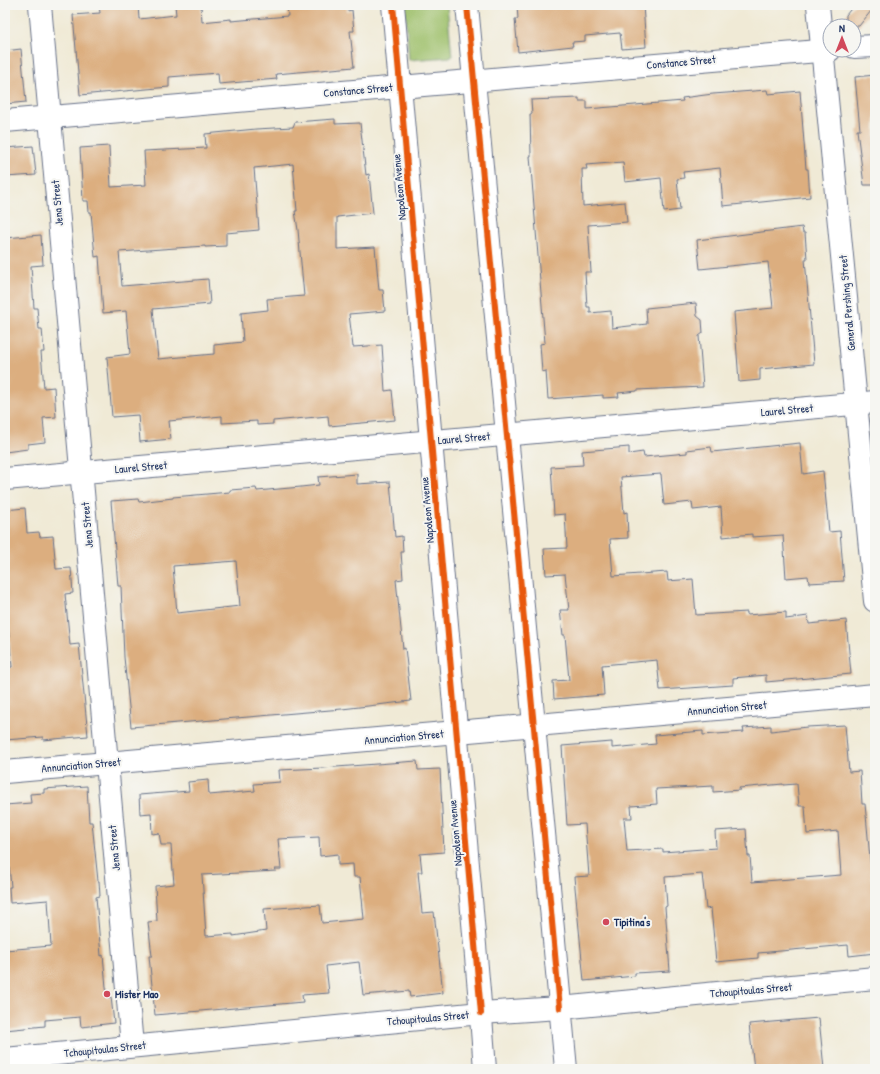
<svg xmlns="http://www.w3.org/2000/svg" width="880" height="1074" viewBox="0 0 880 1074" font-family="'Patrick Hand',sans-serif">
<rect width="100%" height="100%" fill="#f6f6f2"/>
<filter id="ink" filterUnits="userSpaceOnUse"><feTurbulence type="fractalNoise" baseFrequency=".025" numOctaves="2"/><feDisplacementMap in="SourceGraphic" scale="8" xChannelSelector="R" yChannelSelector="G"/><feConvolveMatrix kernelMatrix="1 2 1 2 8 2 1 2 1" color-interpolation-filters="sRGB"/></filter>
<filter id="wash" filterUnits="userSpaceOnUse"><feTurbulence type="fractalNoise" baseFrequency=".012" numOctaves="4" result="noise"/><feDisplacementMap in="SourceGraphic" scale="16" xChannelSelector="R" yChannelSelector="G"/><feGaussianBlur stdDeviation="0.9" result="paint"/><feColorMatrix in="noise" values="0 0 0 0 0 0 0 0 0 0 0 0 0 0 0 0 0 1.4 0 .05"/><feComposite in="paint" operator="in"/></filter>
<g filter="url(#wash)">
<rect width="100%" height="100%" fill="#f0ead6"/>
<!-- green -->
<polygon fill="#9ec06a" stroke="#5c7864" points="405,5 447,5 452,57 409,60"/>
<g id="blocks">
<!-- building -->
<g fill="#dcae7f" fill-rule="evenodd">
<polygon points="99,5 138,5 139,19 176,15 175,5 201,5 202,22 231,19 231,21 288,16 287,5 347,5 347,11 352,10 354,31 350,31 354,67 276,74 277,79 219,84 218,73 169,77 169,87 80,95 73,15 100,13"/>
<polygon points="517,5 643,5 646,47 622,49 620,33 585,36 585,41 572,42 573,46 518,52 515,19 518,19"/>
<polygon points="854,5 875,5 875,6 859,26 846,26 846,15"/>
<polygon points="21,49 26,102 5,104 5,51"/>
<polygon points="875,75 875,185 864,185 857,130 860,130 855,77"/>
<polygon points="767,90 768,94 800,91 806,169 808,169 810,197 723,206 720,168 683,172 684,178 677,179 680,210 664,212 661,178 625,182 623,162 586,165 587,169 582,169 583,206 625,202 627,222 588,225 591,272 585,272 587,307 590,307 590,313 611,311 612,328 647,324 646,308 696,303 697,316 702,320 703,333 699,336 703,387 637,390 637,391 618,393 619,397 603,398 603,395 548,399 546,371 542,372 540,344 545,343 530,156 531,156 530,114 532,114 531,100 579,98 579,101 587,101 587,109 683,101 682,98 713,94"/>
<path d="M 335,119 L 335,124 L 360,123 L 366,175 L 369,174 L 373,213 L 337,217 L 337,249 L 375,247 L 379,290 L 383,290 L 385,311 L 349,314 L 353,347 L 382,345 L 385,391 L 392,390 L 395,420 L 329,426 L 328,416 L 273,421 L 273,424 L 257,425 L 257,421 L 222,423 L 222,416 L 169,421 L 171,439 L 140,442 L 138,415 L 112,417 L 107,357 L 130,354 L 126,311 L 103,313 L 99,256 L 95,257 L 91,212 L 89,212 L 88,201 L 83,201 L 80,148 L 109,146 L 111,187 L 146,185 L 144,151 L 206,148 L 205,134 L 256,129 L 293,127 L 295,122 ZM 293,164 L 297,211 L 295,211 L 298,230 L 304,296 L 267,299 L 268,310 L 241,313 L 243,342 L 214,345 L 214,354 L 158,359 L 153,309 L 210,304 L 208,279 L 122,286 L 119,252 L 205,246 L 205,247 L 226,246 L 226,233 L 259,230 L 254,168 Z"/>
<polygon points="33,146 36,175 5,177 5,148"/>
<polygon points="802,227 803,233 805,233 807,259 805,259 814,364 760,369 760,380 739,382 734,312 773,308 768,262 700,269 697,240"/>
<polygon points="41,235 43,265 31,266 34,308 37,308 39,329 42,329 44,352 41,352 44,388 54,387 56,417 43,418 45,442 28,444 28,449 5,452 5,238"/>
<polygon points="800,443 803,474 823,471 829,532 840,531 844,581 809,583 808,576 786,578 783,535 752,537 752,534 723,537 721,507 693,510 692,502 664,505 661,474 621,477 624,513 627,512 628,538 610,539 613,576 667,572 668,581 693,579 696,615 747,612 747,615 786,612 786,619 808,616 809,624 846,620 851,674 766,682 766,675 733,678 733,685 660,690 657,660 602,665 604,695 554,699 553,681 569,680 565,635 563,635 560,610 569,610 565,574 546,575 544,549 567,548 565,514 554,515 551,467 583,465 582,451 629,447 629,454 643,452 644,457 687,453 687,450 711,447 712,452"/>
<path d="M 357,474 L 357,484 L 390,482 L 395,537 L 402,536 L 403,552 L 401,552 L 403,579 L 396,580 L 403,649 L 405,648 L 411,701 L 342,709 L 131,727 L 124,657 L 121,586 L 118,586 L 111,501 L 138,499 L 139,502 L 173,498 L 173,497 L 230,492 L 230,490 L 256,488 L 257,491 L 301,487 L 319,485 L 318,477 ZM 236,561 L 240,606 L 177,613 L 173,566 Z"/>
<polygon points="25,508 27,533 39,532 40,537 53,536 56,569 71,568 73,593 65,594 70,645 79,644 88,736 43,740 43,737 5,740 5,668 12,667 8,625 5,625 5,510"/>
<path d="M 845,725 L 849,772 L 860,771 L 862,804 L 865,804 L 874,903 L 875,903 L 875,919 L 873,919 L 875,953 L 849,956 L 848,945 L 758,953 L 758,958 L 716,962 L 711,908 L 706,909 L 702,874 L 665,877 L 667,906 L 665,907 L 670,971 L 635,973 L 635,976 L 584,981 L 574,877 L 589,876 L 585,824 L 567,825 L 562,746 L 612,742 L 612,748 L 656,744 L 655,735 L 703,731 L 703,735 L 744,732 L 743,728 L 771,726 L 771,731 L 807,727 ZM 783,784 L 783,785 L 797,784 L 799,806 L 805,806 L 807,834 L 838,831 L 841,875 L 752,882 L 750,856 L 748,856 L 746,829 L 715,831 L 716,848 L 663,852 L 663,849 L 627,851 L 624,818 L 632,818 L 631,806 L 657,804 L 656,789 L 713,786 L 713,792 L 740,790 L 739,788 Z"/>
<path d="M 417,761 L 418,770 L 440,769 L 444,852 L 420,854 L 422,872 L 418,872 L 422,913 L 434,912 L 443,993 L 410,997 L 409,991 L 363,995 L 359,962 L 326,966 L 329,993 L 302,995 L 303,1002 L 155,1015 L 149,956 L 152,956 L 148,922 L 157,921 L 155,886 L 174,884 L 171,845 L 161,845 L 159,833 L 152,834 L 151,813 L 140,814 L 139,795 L 189,791 L 188,782 L 208,780 L 209,795 L 255,791 L 254,784 L 280,782 L 279,770 L 323,768 ZM 319,837 L 320,856 L 338,854 L 338,865 L 353,864 L 354,877 L 360,877 L 364,919 L 322,923 L 320,905 L 264,909 L 266,931 L 233,936 L 233,934 L 206,936 L 202,875 L 276,871 L 275,869 L 281,869 L 278,839 Z"/>
<polygon points="87,786 89,822 92,822 98,881 99,881 100,896 96,897 101,956 103,955 107,998 111,997 114,1023 81,1027 80,1017 45,1020 45,1026 5,1030 5,950 51,946 48,900 10,903 9,887 11,887 5,820 5,805 31,803 30,794 44,793 44,789"/>
<polygon points="819,1018 824,1069 754,1069 749,1024"/>
</g>
</g>
</g>
<g filter="url(#ink)">
<use href="#blocks" fill-opacity="0" stroke="#667088" stroke-width="1"/>
<g fill="none" stroke-linecap="round" stroke-linejoin="round">
<defs>
<g id="minor">
<polyline points="40,5 132,1046"/>
<polyline points="818,5 875,601"/>
<polyline points="854,47 875,46"/>
<polyline points="5,121 830,50"/>
<polyline points="5,479 875,402"/>
<polyline points="5,772 875,695"/>
</g>
<g id="tertiary">
<polyline points="393,5 479,991 485,1069"/>
<polyline points="467,5 566,1069"/>
<polyline points="5,1059 481,1013 560,1008 875,978"/>
</g>
</defs>
<!-- minor casing -->
<use href="#minor" stroke="#667088" stroke-width="24"/>
<!-- tertiary casing -->
<use href="#tertiary" stroke="#667088" stroke-width="24"/>
<!-- minor -->
<use href="#minor" stroke="#fff" stroke-width="22"/>
<!-- tertiary -->
<use href="#tertiary" stroke="#fff" stroke-width="22"/>
<defs>
<g id="cycleway">
<polyline points="393,5 481,1013"/>
<polyline points="467,5 560,1008"/>
</g>
</defs>
<!-- cycleway casing -->
<use href="#cycleway" stroke="#f6f6f2" stroke-width="8"/>
<!-- cycleway -->
<use href="#cycleway" stroke="#e8590c" stroke-width="6"/>
</g>
</g>
<!-- markers -->
<g fill="#d1495b" stroke="#f6f6f2" stroke-width="1.5">
<circle cx="606" cy="922" r="4"/>
<circle cx="107" cy="994" r="4"/>
</g>
<g text-anchor="middle" stroke-width="4" stroke-linejoin="round" paint-order="stroke">
<!-- street labels -->
<g font-size="11" fill="#1b2f5e" stroke="#f6f6f2">
<text transform="translate(681 62) rotate(-5)" y="4">Constance Street</text>
<text transform="translate(358 90) rotate(-5)" y="4">Constance Street</text>
<text transform="translate(399 187) rotate(-95)" y="4">Napoleon Avenue</text>
<text transform="translate(57 203) rotate(-95)" y="4">Jena Street</text>
<text transform="translate(847 303) rotate(-95)" y="4">General Pershing Street</text>
<text transform="translate(787 410) rotate(-5)" y="4">Laurel Street</text>
<text transform="translate(464 438) rotate(-5)" y="4">Laurel Street</text>
<text transform="translate(141 467) rotate(-5)" y="4">Laurel Street</text>
<text transform="translate(427 510) rotate(-95)" y="4">Napoleon Avenue</text>
<text transform="translate(87 525) rotate(-95)" y="4">Jena Street</text>
<text transform="translate(727 708) rotate(-5)" y="4">Annunciation Street</text>
<text transform="translate(404 737) rotate(-5)" y="4">Annunciation Street</text>
<text transform="translate(81 765) rotate(-5)" y="4">Annunciation Street</text>
<text transform="translate(455 833) rotate(-95)" y="4">Napoleon Avenue</text>
<text transform="translate(114 848) rotate(-95)" y="4">Jena Street</text>
<text transform="translate(751 990) rotate(-5)" y="4">Tchoupitoulas Street</text>
<text transform="translate(428 1018) rotate(-5)" y="4">Tchoupitoulas Street</text>
<text transform="translate(105 1049) rotate(-6)" y="4">Tchoupitoulas Street</text>
</g>
<!-- poi labels -->
<g font-size="11" font-weight="bold" fill="#1b2f5e" stroke="#f6f6f2" text-anchor="start">
<text x="614" y="926">Tipitina's</text>
<text x="115" y="998">Mister Mao</text>
</g>
</g>
<!-- margin -->
<rect width="880" height="1074" fill="none" stroke="#f6f6f2" stroke-width="20"/>
<!-- north arrow -->
<g transform="translate(842 38)"><circle r="19" fill="#f6f6f2" stroke="#9ea6b7"/>
<path d="M0-3L7 15L0 10L-7 15Z" fill="#d1495b"/>
<text y="-6" font-size="11" font-weight="bold" text-anchor="middle" fill="#1b2f5e">N</text>
</g>
</svg>
